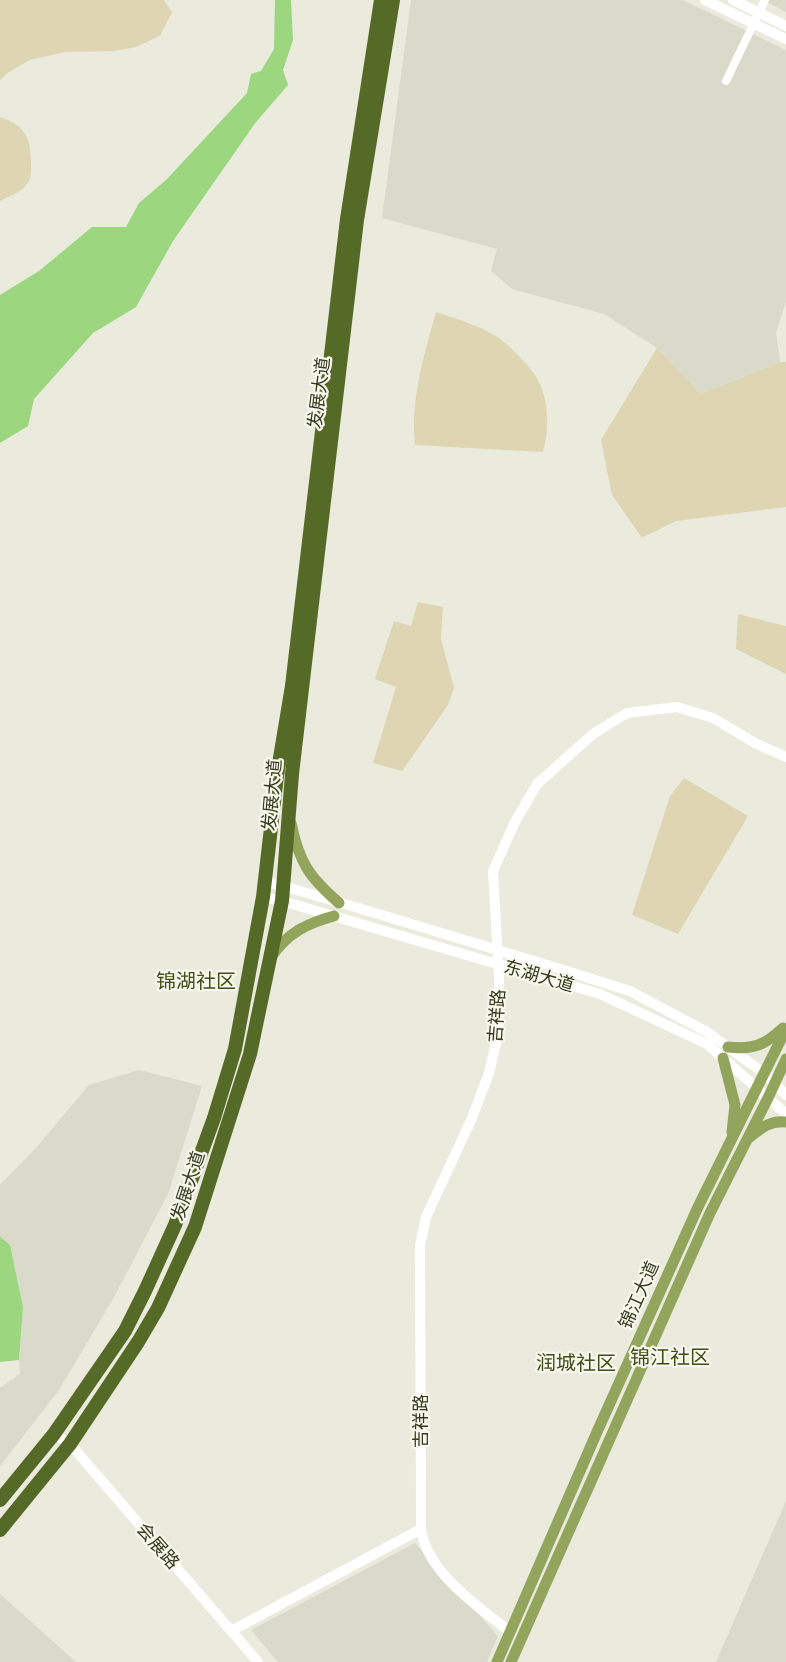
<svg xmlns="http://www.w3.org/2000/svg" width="786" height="1662" viewBox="0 0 786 1662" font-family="Barlow,'Noto Sans SC',sans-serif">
<rect width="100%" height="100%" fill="#eaebdd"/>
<!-- built -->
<g fill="#dadacb">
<polygon points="411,0 683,0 786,50 786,302 776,332 780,362 701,394 657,348 604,314 512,289 491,271 497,249 382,218"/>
<polygon points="763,0 786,0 786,12"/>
<polygon points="139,1070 202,1086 168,1194 113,1299 59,1390 0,1466 0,1388 20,1374 19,1360 23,1307 10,1246 0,1237 0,1185 35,1149 89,1085"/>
<polygon points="786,1501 786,1662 716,1662"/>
<polygon points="415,1543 498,1636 487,1662 278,1662 251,1630"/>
<polygon points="0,1594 76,1662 0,1662"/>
</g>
<!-- green -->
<g fill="#ded5b3">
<polygon points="0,0 164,0 172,12 160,36 136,47 114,51 65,52 30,60 9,72 0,80"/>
<path d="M 0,117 C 25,125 31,138 31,163 C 31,171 32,179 26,185 C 20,193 9,196 0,201 Z"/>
<path d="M 436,312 C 456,319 479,325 497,337 C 509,344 535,371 540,384 C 549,404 549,432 543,452 L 415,445 C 410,400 424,355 436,312 Z"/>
<polygon points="657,348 701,394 780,362 786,362 786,507 676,521 642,538 612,495 601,440"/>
<polygon points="418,602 443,607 441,639 454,688 448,705 402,771 373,763 396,687 375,679 394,621 411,626"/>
<polygon points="738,614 786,626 786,674 736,649"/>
<polygon points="684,778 748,816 678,934 632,915 670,796"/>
</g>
<!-- water -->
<g fill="#9cd67f">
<polygon points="275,0 291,0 293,40 283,70 288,85 256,122 173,241 136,307 93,333 34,399 28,426 0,443 0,295 39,271 92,227 126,227 139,203 166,180 247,93 251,74 261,71 274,49"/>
<polygon points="0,1237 10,1245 23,1307 19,1360 0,1362"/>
</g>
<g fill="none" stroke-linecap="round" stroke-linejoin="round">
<!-- street -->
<polyline stroke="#fff" stroke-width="8" points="726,81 765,0"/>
<!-- secondary -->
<g stroke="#fff" stroke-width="10">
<polyline points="705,0 786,39"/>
<polyline points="733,0 786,26"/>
<polyline points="264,882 283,886 365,910 567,971 630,991 707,1032 765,1074 786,1095"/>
<polyline points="263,897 282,901 600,994 707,1044 786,1114"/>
<polyline points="54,1434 70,1444 258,1662"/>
<polyline points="231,1631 421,1529"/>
<path d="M 510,1632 C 478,1606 427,1573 421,1529 L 420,1246 L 426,1217 L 472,1118 L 489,1073 L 499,1031 L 499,977 L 493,871 L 515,822 L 537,784 L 593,734 L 627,713 L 677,707 L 713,718 L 755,743 L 786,757"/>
</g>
<!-- primary -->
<g stroke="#93a45d" stroke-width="11">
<path d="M 291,823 C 299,862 309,877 339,903"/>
<path d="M 272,956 C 287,933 308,923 334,916"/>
<path d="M 728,1047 C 753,1050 765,1045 783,1028"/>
<polyline points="723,1058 735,1105 732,1132"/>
<path d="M 750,1137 C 761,1128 771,1120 786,1122"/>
<polyline points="497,1662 597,1432 698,1207 786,1029"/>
<polyline points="511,1662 710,1213 768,1098 786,1059"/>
</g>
<!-- highway -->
<g stroke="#566a27" stroke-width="14">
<polyline points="0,1500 54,1434 125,1331 145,1291 175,1225 214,1118 235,1049 263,897 277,776 292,686 347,219 381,0"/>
<polyline points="0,1530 70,1444 138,1342 158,1308 195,1227 250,1054 282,901 292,774 357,220 393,0"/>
</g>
</g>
<g text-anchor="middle" stroke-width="4.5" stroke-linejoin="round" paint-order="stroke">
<!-- street labels -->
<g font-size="18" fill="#343b1d" stroke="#f7f7ed">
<text transform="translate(319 393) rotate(-83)" y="6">发展大道</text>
<text transform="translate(272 795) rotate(-85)" y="6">发展大道</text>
<text transform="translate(539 976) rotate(16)" y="6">东湖大道</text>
<text transform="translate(497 1016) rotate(-86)" y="6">吉祥路</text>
<text transform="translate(188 1186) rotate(-72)" y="6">发展大道</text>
<text transform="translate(639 1295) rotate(-66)" y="6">锦江大道</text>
<text transform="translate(421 1421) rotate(-90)" y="6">吉祥路</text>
<text transform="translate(158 1546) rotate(49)" y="6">会展路</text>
</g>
<!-- quarter labels -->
<g font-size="20" fill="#404e18" stroke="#f7f7ed">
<text x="196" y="988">锦湖社区</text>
<text x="670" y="1364">锦江社区</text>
<text x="576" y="1370">润城社区</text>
</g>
</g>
</svg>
